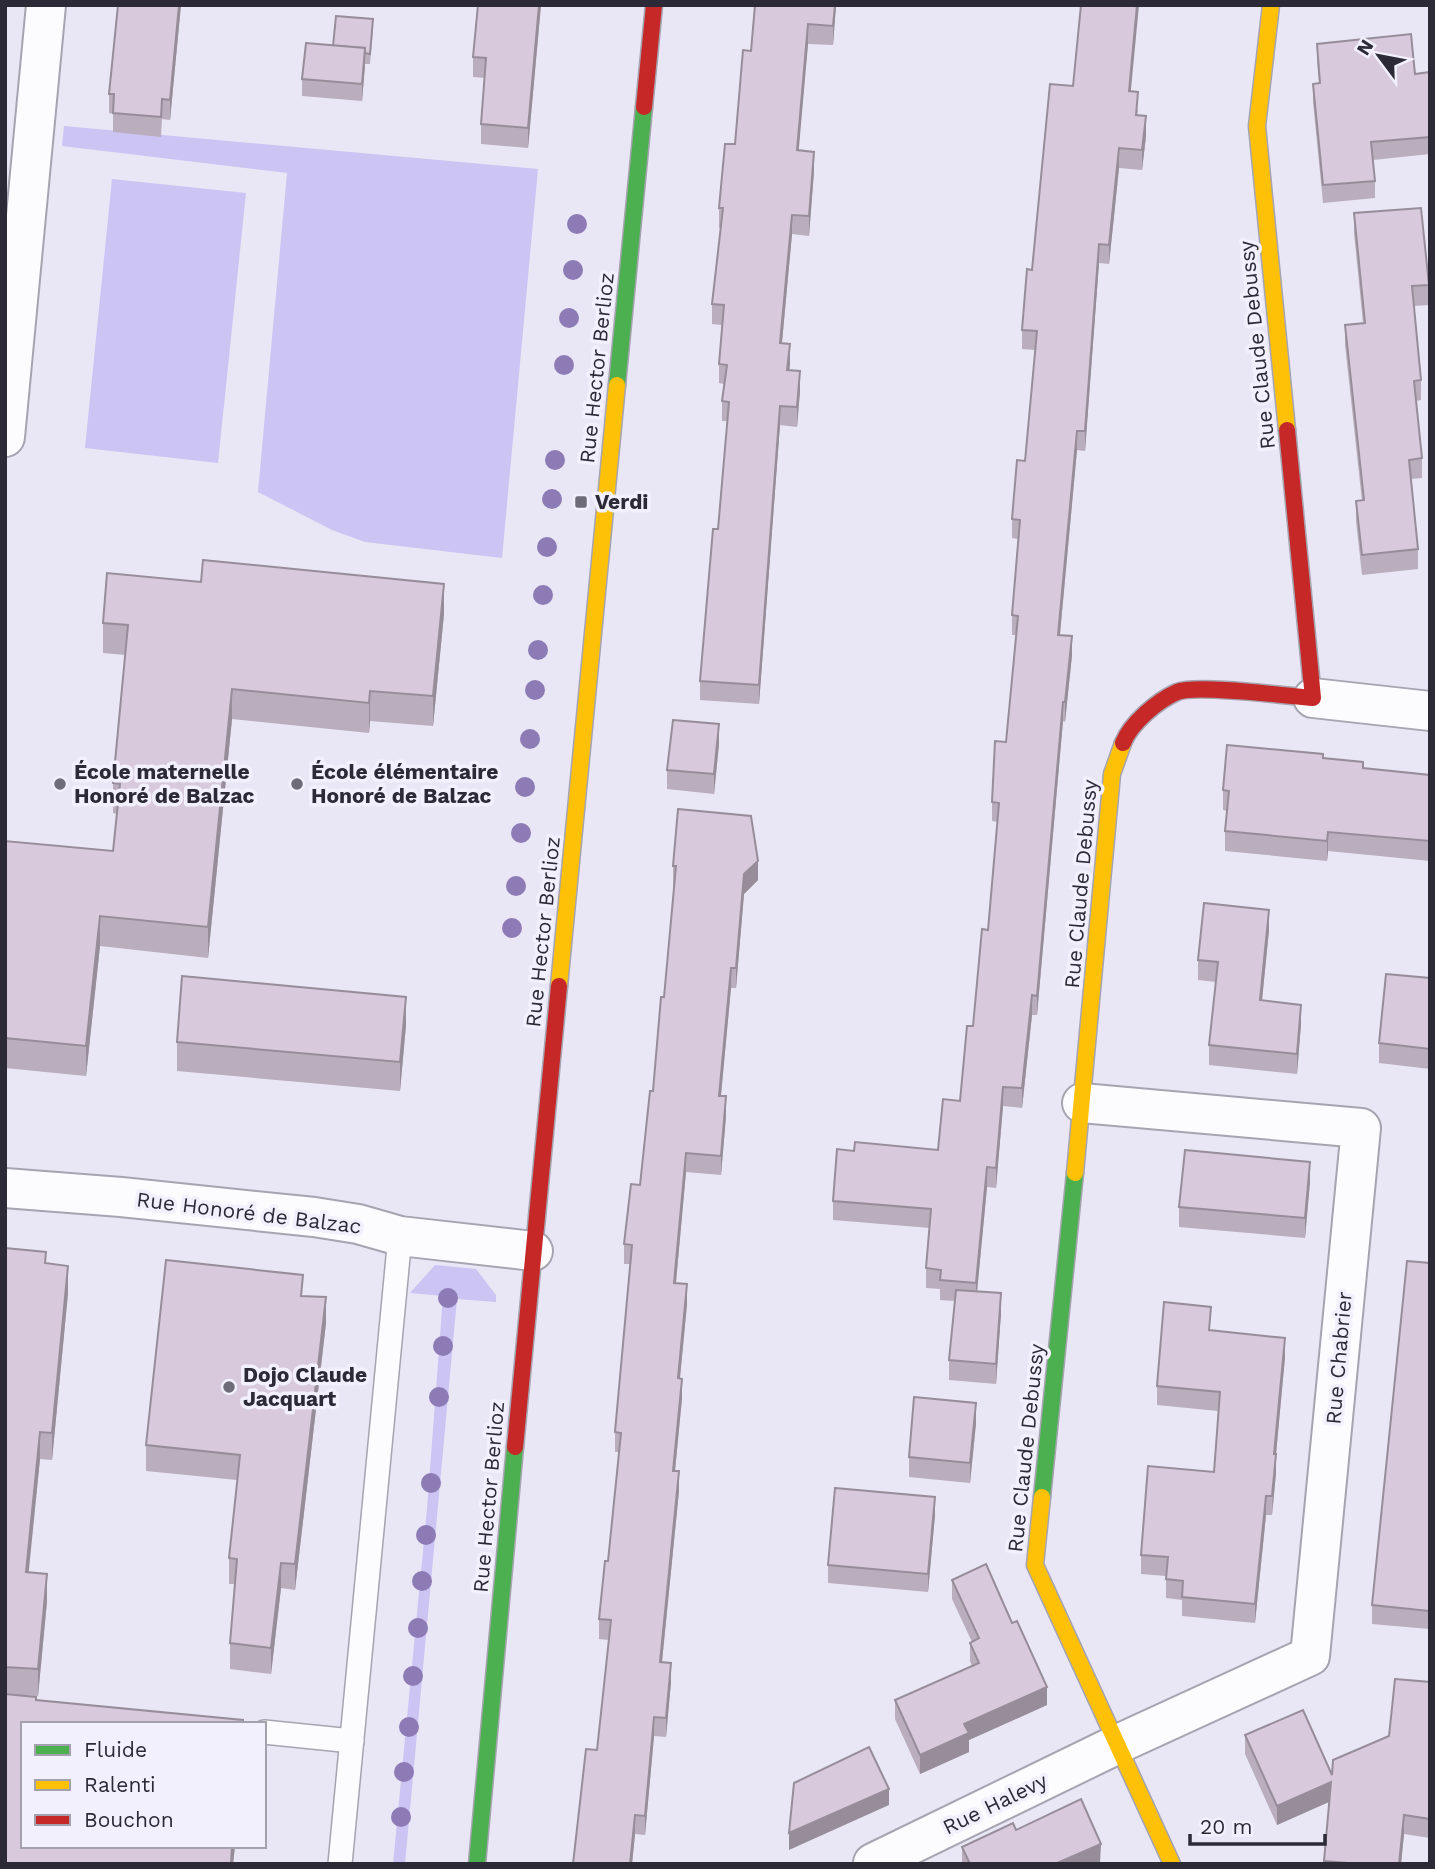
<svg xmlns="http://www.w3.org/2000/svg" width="1435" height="1869" viewBox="0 0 1435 1869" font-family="'Work Sans',sans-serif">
<rect width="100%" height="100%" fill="#e9e7f5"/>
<!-- green -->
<g fill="#ccc4f3">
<polygon points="64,126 538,169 502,558 365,542 332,530 258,492 287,173 62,146"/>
<polygon points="112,179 246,193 218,463 85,448"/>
<polygon points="435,1265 476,1269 496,1295 496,1302 457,1299 405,1864 393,1864 427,1509 443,1296 410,1293"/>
</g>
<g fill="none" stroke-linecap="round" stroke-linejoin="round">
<defs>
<g id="lane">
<polyline points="264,1732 352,1741"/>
<polyline points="340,1864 400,1236"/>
</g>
<g id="street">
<polyline points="5,437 46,5"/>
<polyline points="1313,698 1430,711"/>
<polyline points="5,1188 121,1197 314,1217 358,1224 400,1236 533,1251"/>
<polyline points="873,1863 1118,1744 1310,1656 1361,1128 1082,1103"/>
</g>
<g id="fast">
<polyline points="617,385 644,107"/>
<polyline points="1042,1497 1075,1173"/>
<polyline points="477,1864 515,1447"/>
</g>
<g id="slow">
<polyline points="1271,5 1257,126 1287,430"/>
<polyline points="559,986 617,385"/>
<polyline points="1075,1173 1112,774 1123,743"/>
<polyline points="1042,1497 1035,1565 1172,1864"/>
</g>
<g id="jam">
<polyline points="644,107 654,5"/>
<path d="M 1123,743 C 1131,723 1157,701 1177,692 C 1197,684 1287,696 1313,698 L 1287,430"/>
<polyline points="515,1447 559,986"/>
</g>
</defs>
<!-- lane casing -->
<use href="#lane" stroke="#a6a4b0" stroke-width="26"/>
<!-- street casing -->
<use href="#street" stroke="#a6a4b0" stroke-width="42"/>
<!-- fast casing -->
<use href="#fast" stroke="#a6a4b0" stroke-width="19"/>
<!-- slow casing -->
<use href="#slow" stroke="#a6a4b0" stroke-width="19"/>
<!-- jam casing -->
<use href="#jam" stroke="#a6a4b0" stroke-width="19"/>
<!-- lane -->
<use href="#lane" stroke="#fcfbfe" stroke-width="23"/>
<!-- street -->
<use href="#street" stroke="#fcfbfe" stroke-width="38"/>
<!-- fast -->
<use href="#fast" stroke="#4caf50" stroke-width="16"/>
<!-- slow -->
<use href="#slow" stroke="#ffc107" stroke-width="16"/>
<!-- jam -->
<use href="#jam" stroke="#c62828" stroke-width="16"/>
</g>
<!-- trees -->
<g fill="#8d7bb5">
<circle cx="577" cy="224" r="10"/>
<circle cx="573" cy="270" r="10"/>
<circle cx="569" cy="318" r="10"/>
<circle cx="564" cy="365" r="10"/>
<circle cx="555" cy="460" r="10"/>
<circle cx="552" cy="499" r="10"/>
<circle cx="547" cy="547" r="10"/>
<circle cx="543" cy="595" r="10"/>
<circle cx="538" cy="650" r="10"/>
<circle cx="535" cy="690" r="10"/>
<circle cx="530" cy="739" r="10"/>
<circle cx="525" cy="787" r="10"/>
<circle cx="521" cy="833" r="10"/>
<circle cx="516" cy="886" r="10"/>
<circle cx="512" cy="928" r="10"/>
<circle cx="448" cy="1298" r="10"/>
<circle cx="443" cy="1346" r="10"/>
<circle cx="439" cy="1397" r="10"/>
<circle cx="431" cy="1483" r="10"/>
<circle cx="426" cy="1535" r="10"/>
<circle cx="422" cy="1581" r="10"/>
<circle cx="418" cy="1628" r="10"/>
<circle cx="413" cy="1676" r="10"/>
<circle cx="409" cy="1727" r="10"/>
<circle cx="404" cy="1772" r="10"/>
<circle cx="401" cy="1817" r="10"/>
</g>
<!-- wall -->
<g fill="#baadbd">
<polygon points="181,5 170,120 162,119 161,137 113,132 113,114 109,113 109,94"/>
<polygon points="478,5 541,5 528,148 481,144 481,124 485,78 473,77 473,57"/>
<polygon points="755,5 836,5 833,45 808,44 798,150 814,171 809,236 792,234 782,343 790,364 789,371 800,391 797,427 780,425 759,704 700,700 700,681 718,529 727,421 722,421 722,401 724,384 719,383 719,364 722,325 712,324 712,304 721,228 719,228 719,208 735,144 751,51"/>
<polygon points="373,29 370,64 365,64 362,101 302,96 302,79 333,46"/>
<polygon points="1317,44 1415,74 1430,72 1430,154 1373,160 1375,181 1375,198 1323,203 1313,102 1313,84 1319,83 1317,61"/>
<polygon points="1131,91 1138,111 1137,116 1146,136 1142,170 1119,168 1109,264 1099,263 1085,451 1077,450 1060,635 1072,655 1065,722 1063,721 1037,1015 1032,1015 1022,1108 1003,1106 996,1188 987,1187 977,1291 1001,1313 996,1384 949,1380 949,1360 955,1301 940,1300 940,1289 926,1288 926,1268 930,1228 833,1220 833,1201 854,1151 938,1150 960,1101 973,1026 988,930 998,822 992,821 992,802 1006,742 1017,635 1012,635 1012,615 1018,539 1012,538 1012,519 1025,461 1035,350 1022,349 1022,330 1032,270"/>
<polygon points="1354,213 1429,285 1429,305 1414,306 1421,380 1421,400 1416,401 1422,458 1422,478 1411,479 1418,549 1418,569 1362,575 1356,521 1356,501 1362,501 1345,345 1345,325 1363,323 1354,233"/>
<polygon points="444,614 433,726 370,721 369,733 232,719 208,958 100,946 86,1076 5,1068 5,841 113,851 117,814 113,813 113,783 125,655 103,653 103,623"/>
<polygon points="719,744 714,794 667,789 667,770"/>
<polygon points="1323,759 1363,768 1430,775 1430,861 1328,851 1327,861 1225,851 1225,831 1227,811 1223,810 1223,790"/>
<polygon points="673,866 758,880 744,894 736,988 731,988 721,1096 726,1116 721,1175 686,1172 676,1283 687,1304 680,1378 682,1398 675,1471 679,1491 662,1662 671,1682 666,1737 654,1736 645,1835 635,1834 632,1864 573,1864 597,1750 609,1640 599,1639 599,1619 608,1561 619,1452 615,1452 615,1432 630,1264 624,1264 624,1244 640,1185 653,1091 664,997 674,886 673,886"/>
<polygon points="1269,930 1262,1000 1301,1024 1297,1074 1209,1065 1209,1045 1216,982 1198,980 1198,960"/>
<polygon points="1430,978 1430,1069 1379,1063 1379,1043"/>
<polygon points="406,1025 400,1091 177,1071 177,1042"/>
<polygon points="1310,1182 1305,1238 1179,1227 1179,1207"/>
<polygon points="5,1248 46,1263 68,1293 52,1460 40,1459 28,1572 47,1601 38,1696 17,1695 23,1846 235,1846 233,1864 5,1864"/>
<polygon points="1430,1263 1429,1629 1372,1624 1372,1605"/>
<polygon points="303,1296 326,1323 295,1590 281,1588 271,1674 230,1669 230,1643 235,1584 229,1584 229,1558 237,1480 146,1471 146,1445"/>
<polygon points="1211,1330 1285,1357 1276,1454 1276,1473 1272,1515 1266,1515 1255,1623 1182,1616 1182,1600 1166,1598 1166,1576 1141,1574 1141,1555 1214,1472 1218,1411 1157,1405 1157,1386"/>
<polygon points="976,1423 970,1483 909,1477 909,1457"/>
<polygon points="935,1515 928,1592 828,1583 828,1565"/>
<polygon points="952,1580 1047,1705 969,1740 969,1752 920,1774 895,1719 895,1700 972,1666 970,1661 970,1643 972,1642 952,1599"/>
<polygon points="1430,1682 1430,1838 1404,1834 1401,1864 1324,1864 1329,1802 1277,1825 1245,1754 1245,1735 1332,1775 1389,1736"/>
<polygon points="1016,1830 1101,1863 962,1864 962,1847"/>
</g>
<!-- shaded-wall -->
<g fill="#978d9a">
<polygon points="179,5 181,5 170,120 170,100"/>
<polygon points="539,5 541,5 528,148 528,128"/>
<polygon points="835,5 836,5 833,45 833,26"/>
<polygon points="1137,5 1139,5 1129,110 1129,91"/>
<polygon points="808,24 808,44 797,170 797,150"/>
<polygon points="365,48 365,66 362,101 362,84"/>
<polygon points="1146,116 1146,136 1142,170 1142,150"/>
<polygon points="1119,148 1119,168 1109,264 1109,245"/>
<polygon points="814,152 814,171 809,236 809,216"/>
<polygon points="792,215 792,234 780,363 780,343"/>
<polygon points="1099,244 1099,263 1085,451 1085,431"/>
<polygon points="790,344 790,364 787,390 787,370"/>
<polygon points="800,371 800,391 797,427 797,407"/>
<polygon points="780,406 780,425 759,704 759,685"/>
<polygon points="1077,431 1077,450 1058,654 1058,635"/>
<polygon points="444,584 444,614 433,726 433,696"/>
<polygon points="1072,636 1072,655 1065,722 1065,702"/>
<polygon points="232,689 232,719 208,958 208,927"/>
<polygon points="370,691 370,721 369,733 369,703"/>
<polygon points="1063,702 1063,721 1037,1015 1037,996"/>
<polygon points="719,724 719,744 714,794 714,774"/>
<polygon points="1328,832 1328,851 1327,861 1327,841"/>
<polygon points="758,861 758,880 744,894 736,988 736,968 744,874"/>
<polygon points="1269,910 1269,930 1260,1020 1260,1000"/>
<polygon points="100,916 100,946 86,1076 86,1046"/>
<polygon points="731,968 731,988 719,1115 719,1096"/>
<polygon points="1032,995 1032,1015 1022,1108 1022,1088"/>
<polygon points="406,997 406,1025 400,1091 400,1062"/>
<polygon points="1301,1005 1301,1024 1297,1074 1297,1054"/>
<polygon points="1003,1087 1003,1106 996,1188 996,1168"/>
<polygon points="726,1096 726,1116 721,1175 721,1156"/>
<polygon points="686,1153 686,1172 674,1303 674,1283"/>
<polygon points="1310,1162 1310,1182 1305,1238 1305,1218"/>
<polygon points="987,1167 987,1187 976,1303 976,1283"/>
<polygon points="68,1266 68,1293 52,1460 52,1433"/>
<polygon points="687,1284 687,1304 678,1398 678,1378"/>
<polygon points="1001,1293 1001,1313 996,1384 996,1364"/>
<polygon points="326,1297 326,1323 295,1590 295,1564"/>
<polygon points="1285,1338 1285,1357 1276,1454 1276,1473 1272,1515 1274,1454"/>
<polygon points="682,1379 682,1398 673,1491 673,1471"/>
<polygon points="976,1403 976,1423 970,1483 970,1463"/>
<polygon points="40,1432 40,1459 26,1599 26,1572"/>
<polygon points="679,1471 679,1491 660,1681 660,1662"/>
<polygon points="1266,1496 1266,1515 1255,1623 1255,1604"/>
<polygon points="935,1497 935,1515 928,1592 928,1574"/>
<polygon points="281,1563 281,1588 271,1674 271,1648"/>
<polygon points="47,1574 47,1601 38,1696 38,1669"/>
<polygon points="671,1663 671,1682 666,1737 666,1718"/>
<polygon points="1047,1687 1047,1705 969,1740 969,1752 920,1774 920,1755 964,1724"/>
<polygon points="654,1717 654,1736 645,1835 645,1816"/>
<polygon points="1331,1782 1331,1801 1277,1825 1277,1806"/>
<polygon points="889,1789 889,1805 789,1850 789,1833"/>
<polygon points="635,1815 635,1834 632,1864 630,1864"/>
<polygon points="1404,1815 1404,1834 1401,1864 1399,1864"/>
<polygon points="1101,1844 1100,1864 1055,1864"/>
<polygon points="232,1846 235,1846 233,1864 231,1864"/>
</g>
<!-- building -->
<g fill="#d8c9dc" stroke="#978d9a" stroke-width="2">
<polygon points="118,5 179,5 170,100 162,99 161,117 113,113 114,94 109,94"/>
<polygon points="478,5 539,5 528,128 481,124 486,58 473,57"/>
<polygon points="755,5 835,5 833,26 808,24 797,150 814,152 809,216 792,215 780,343 790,344 787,370 800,371 797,407 780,406 759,685 700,681 713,529 718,529 729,402 722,401 727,365 719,364 724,305 712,304 723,208 719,208 725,144 735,144 743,50 751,51"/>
<polygon points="1081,5 1137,5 1129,91 1138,92 1136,115 1146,116 1142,150 1119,148 1109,245 1099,244 1085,431 1077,431 1058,635 1072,636 1065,702 1063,702 1037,996 1032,995 1022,1088 1003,1087 996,1168 987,1167 976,1283 940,1280 941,1270 926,1268 931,1209 833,1201 837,1149 854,1151 855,1142 938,1150 943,1099 960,1101 967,1026 973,1026 982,929 988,930 999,803 992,802 995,741 1006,742 1018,616 1012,615 1020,520 1012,519 1017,460 1025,461 1037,331 1022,330 1027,269 1032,270 1050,84 1073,86"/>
<polygon points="336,16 373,19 370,54 365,53 365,48 333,46"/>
<polygon points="1411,34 1415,74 1430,72 1430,137 1371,142 1375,181 1323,185 1313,84 1320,83 1317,44"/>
<polygon points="306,43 365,48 362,84 302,79"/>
<polygon points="1421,208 1429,285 1412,286 1421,380 1414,381 1422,458 1409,460 1418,549 1362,555 1356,501 1364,500 1345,325 1365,323 1354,213"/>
<polygon points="203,560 444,584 433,696 370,691 369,703 232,689 208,927 100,916 86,1046 5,1038 5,841 113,851 120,784 113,783 128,625 103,623 107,573 201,582"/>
<polygon points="673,720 719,724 714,774 667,770"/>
<polygon points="1227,745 1323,754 1323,758 1363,762 1363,768 1430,775 1430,841 1328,832 1327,841 1225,831 1229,791 1223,790"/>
<polygon points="678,809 751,816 758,861 744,874 736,968 731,968 719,1096 726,1096 721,1156 686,1153 674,1283 687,1284 678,1378 682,1379 673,1471 679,1471 660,1662 671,1663 666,1718 654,1717 645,1816 635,1815 630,1864 573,1864 586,1749 597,1750 611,1620 599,1619 605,1561 608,1561 621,1433 615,1432 632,1245 624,1244 631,1184 640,1185 650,1091 653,1091 661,997 664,997 676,866 673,866"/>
<polygon points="1204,903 1269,910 1260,1000 1301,1005 1297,1054 1209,1045 1218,962 1198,960"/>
<polygon points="1386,974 1430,978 1430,1049 1379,1043"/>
<polygon points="182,976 406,997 400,1062 177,1042"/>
<polygon points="1185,1150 1310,1162 1305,1218 1179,1207"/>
<polygon points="5,1248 46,1252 45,1263 68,1266 52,1433 40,1432 26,1572 47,1574 38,1669 5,1667"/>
<polygon points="166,1260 303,1275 301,1296 326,1297 295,1564 281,1563 271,1648 230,1643 237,1559 229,1558 240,1455 146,1445"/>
<polygon points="1407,1261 1430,1263 1429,1611 1372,1605"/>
<polygon points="956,1290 1001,1293 996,1364 949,1360"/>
<polygon points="1164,1302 1211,1307 1209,1330 1285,1338 1274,1454 1276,1454 1272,1496 1266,1496 1255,1604 1182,1597 1183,1581 1166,1579 1168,1557 1141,1555 1148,1466 1214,1472 1220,1392 1157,1386"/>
<polygon points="914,1397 976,1403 970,1463 909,1457"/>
<polygon points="835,1488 935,1497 928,1574 828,1565"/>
<polygon points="986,1564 1012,1623 1017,1621 1047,1687 964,1724 969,1733 920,1755 895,1700 979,1663 970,1643 979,1638 952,1580"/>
<polygon points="1395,1679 1430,1682 1430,1819 1404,1815 1399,1864 1360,1864 1324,1861 1331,1782 1277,1806 1245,1735 1303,1710 1332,1775 1333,1760 1389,1736"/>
<polygon points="5,1694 36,1697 36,1700 243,1720 243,1724 23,1724 23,1846 232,1846 231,1864 5,1864"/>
<polygon points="869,1747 889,1789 789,1833 794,1783"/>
<polygon points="1081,1799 1101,1844 1055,1864 970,1864 962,1847 1013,1823 1016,1830"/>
</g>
<!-- markers -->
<g fill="#6e6c79" stroke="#f2f0fd" stroke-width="2.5">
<rect x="574" y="495" width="14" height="14" rx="3.5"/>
<circle cx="60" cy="784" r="7"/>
<circle cx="297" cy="784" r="7"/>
<circle cx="229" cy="1387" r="7"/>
</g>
<g text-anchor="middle" stroke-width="7" stroke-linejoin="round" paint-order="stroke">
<!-- street labels -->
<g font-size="21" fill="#2c2a36" stroke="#f2f0fd">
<text transform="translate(1257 345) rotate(-96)" y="7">Rue Claude Debussy</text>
<text transform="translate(597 368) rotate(-84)" y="7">Rue Hector Berlioz</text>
<text transform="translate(1081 884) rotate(-85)" y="7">Rue Claude Debussy</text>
<text transform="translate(543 932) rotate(-84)" y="7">Rue Hector Berlioz</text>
<text transform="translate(249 1213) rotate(7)" y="7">Rue Honoré de Balzac</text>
<text transform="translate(1339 1358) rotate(-85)" y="7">Rue Chabrier</text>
<text transform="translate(1026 1448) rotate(-84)" y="7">Rue Claude Debussy</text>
<text transform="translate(489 1497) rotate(-85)" y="7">Rue Hector Berlioz</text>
<text transform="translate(995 1804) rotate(-26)" y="7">Rue Halevy</text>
</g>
<!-- poi labels -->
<g font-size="21" font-weight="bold" fill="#2c2a36" stroke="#f2f0fd" text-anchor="start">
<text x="595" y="509">Verdi</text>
<text x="74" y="779">École maternelle<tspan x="74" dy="24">Honoré de Balzac</tspan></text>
<text x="311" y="779">École élémentaire<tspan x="311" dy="24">Honoré de Balzac</tspan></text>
<text x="243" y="1382">Dojo Claude<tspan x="243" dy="24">Jacquart</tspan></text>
</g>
</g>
<!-- border -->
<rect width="1435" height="1869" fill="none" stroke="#2c2a36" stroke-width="14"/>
<!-- legend -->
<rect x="21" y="1722" width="245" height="126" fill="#f2f0fd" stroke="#a3a1ad" stroke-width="2"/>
<rect x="35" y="1745" width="35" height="10" fill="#4caf50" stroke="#a3a1ad" stroke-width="2"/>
<text x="84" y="1757" font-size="21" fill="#2c2a36">Fluide</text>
<rect x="35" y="1780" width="35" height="10" fill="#ffc107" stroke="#a3a1ad" stroke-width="2"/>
<text x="84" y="1792" font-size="21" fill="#2c2a36">Ralenti</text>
<rect x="35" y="1815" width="35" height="10" fill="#c62828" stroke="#a3a1ad" stroke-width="2"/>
<text x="84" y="1827" font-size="21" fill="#2c2a36">Bouchon</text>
<!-- north arrow -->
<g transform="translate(1379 56) rotate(302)" stroke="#f2f0fd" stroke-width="5" paint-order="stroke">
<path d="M0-5L12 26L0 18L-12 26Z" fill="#2c2a36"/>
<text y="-10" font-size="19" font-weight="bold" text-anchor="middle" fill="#2c2a36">N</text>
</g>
<!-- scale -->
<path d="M1190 1834v10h135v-10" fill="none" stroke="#2c2a36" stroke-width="3.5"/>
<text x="1200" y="1834" font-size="21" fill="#2c2a36" stroke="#f2f0fd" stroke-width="5" paint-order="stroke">20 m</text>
</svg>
